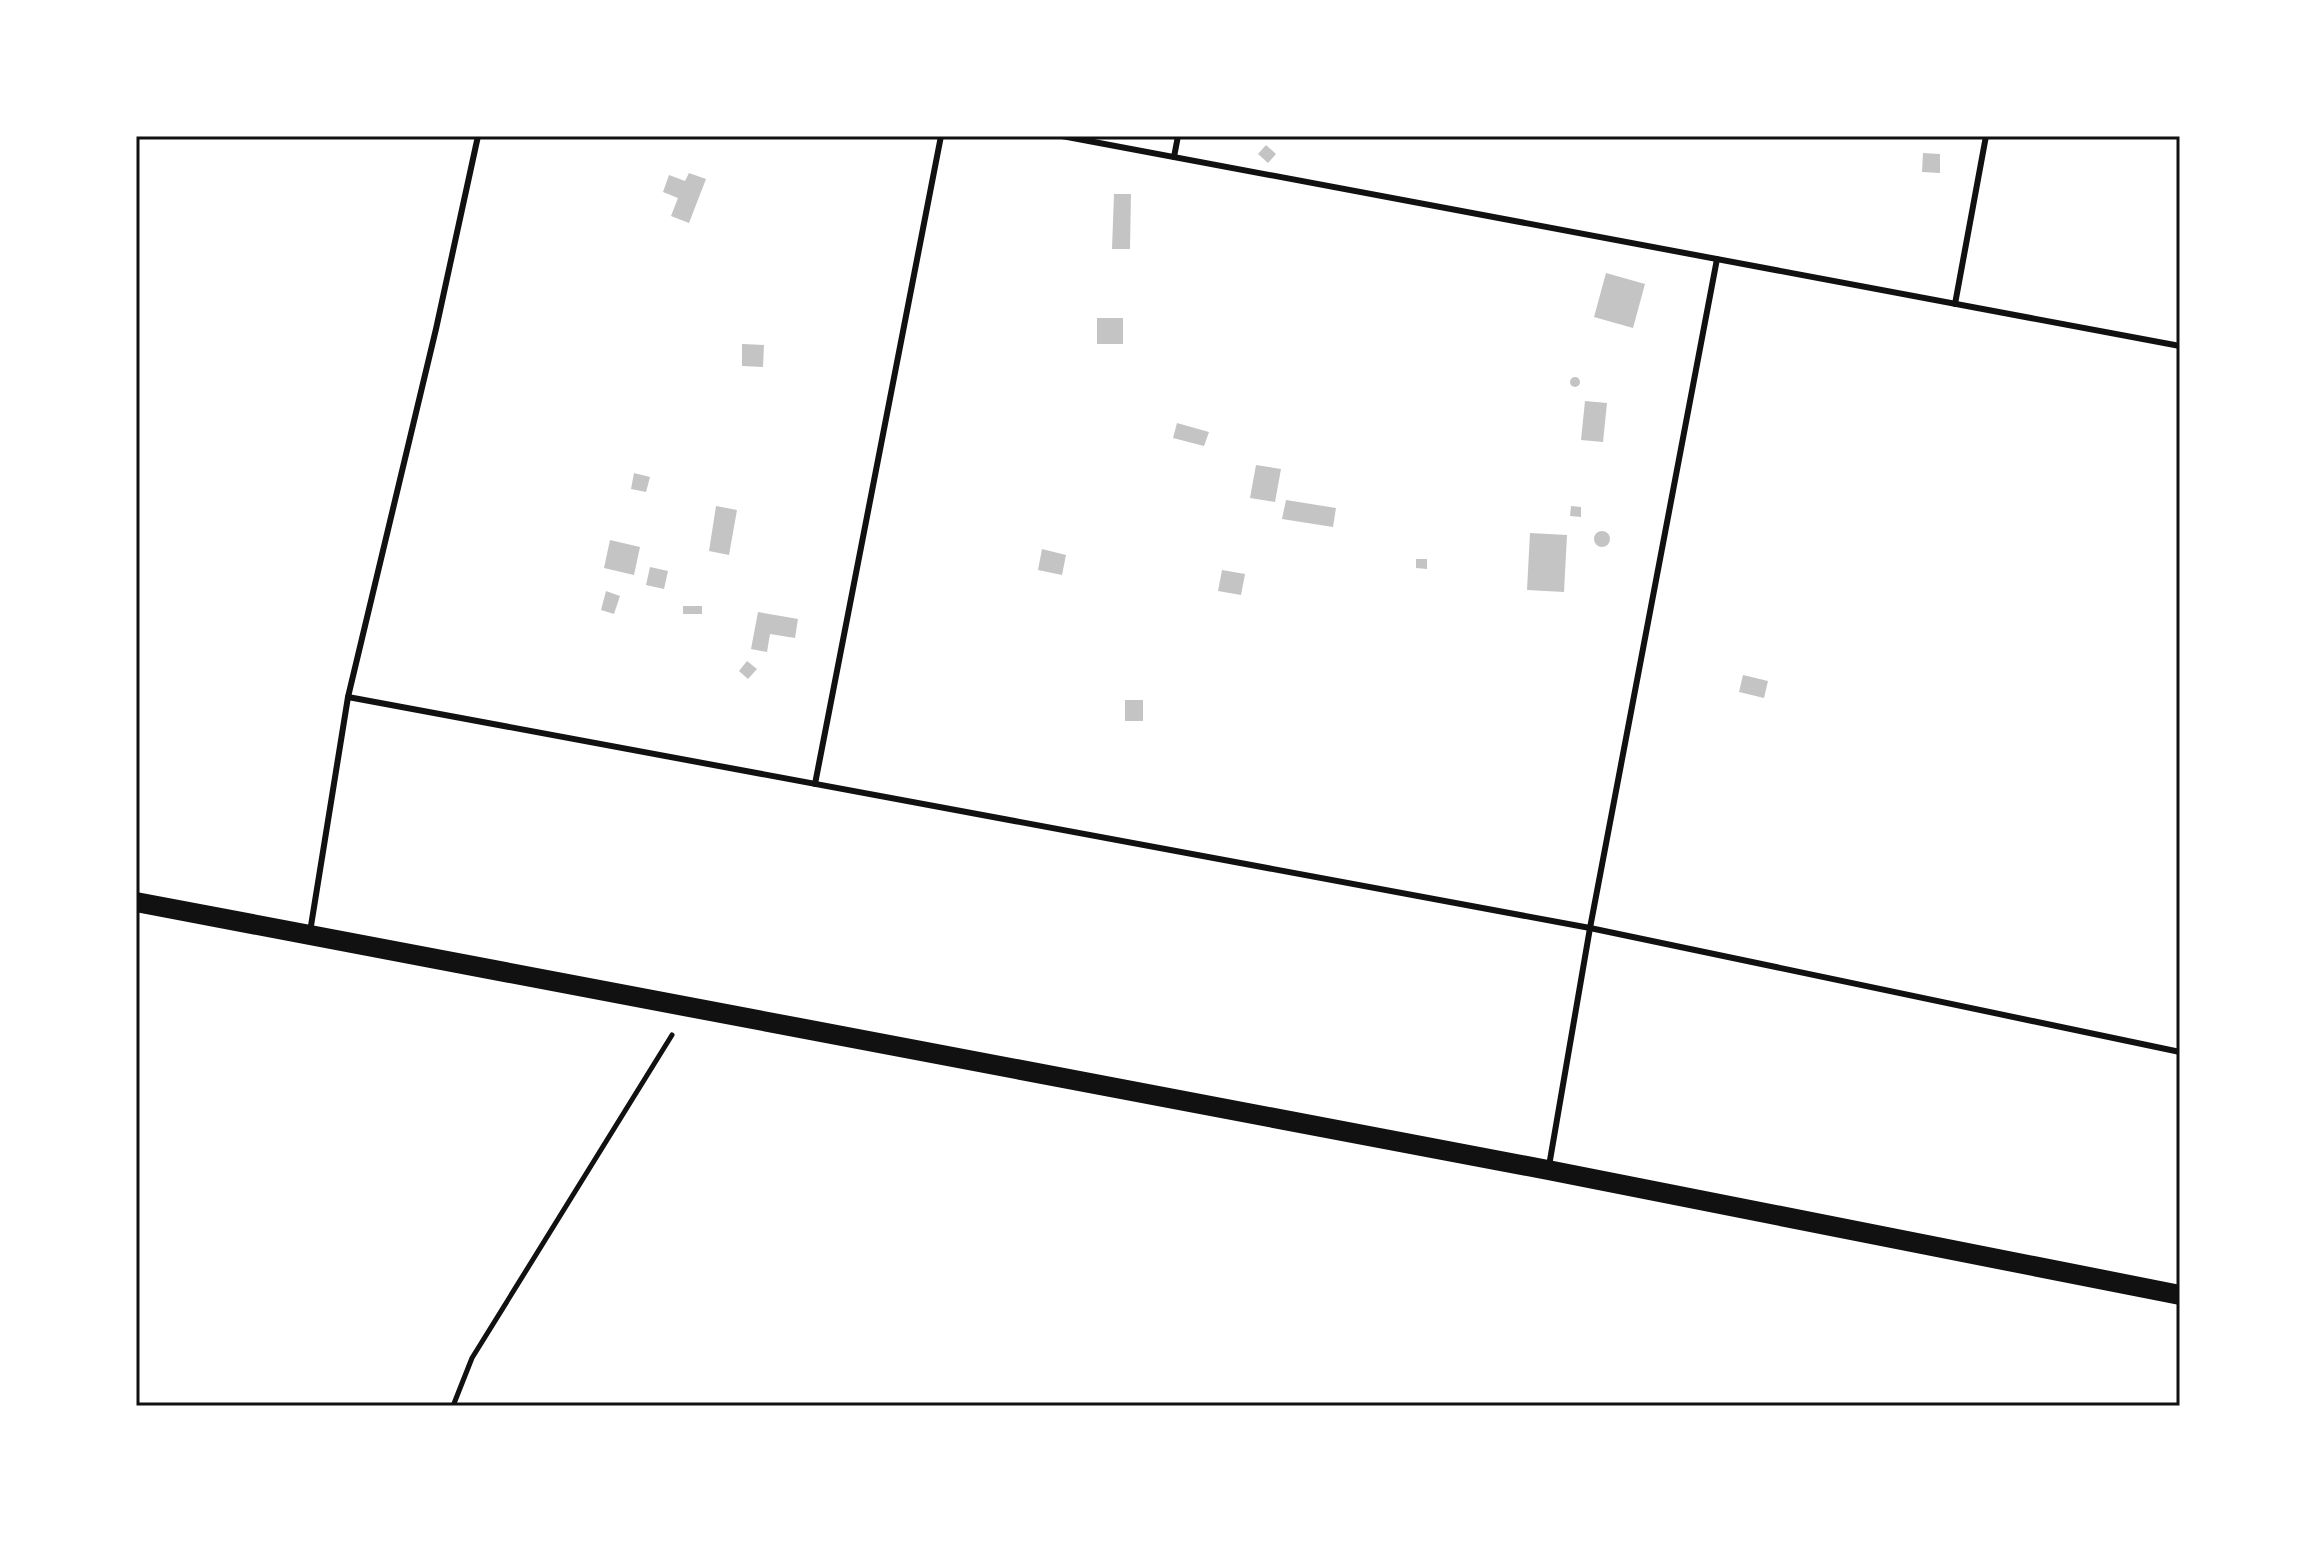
<svg xmlns="http://www.w3.org/2000/svg" width="2316" height="1542" viewBox="0 0 2316 1542" font-family="Mulish,sans-serif">
<rect width="100%" height="100%" fill="#fff"/>
<!-- building -->
<g fill="#c4c4c4">
<polygon points="1266,145 1276,154 1268,163 1258,154"/>
<polygon points="1923,153 1940,154 1940,173 1922,172"/>
<polygon points="689,173 706,179 689,223 671,216 678,198 663,192 669,175 685,181"/>
<polygon points="1114,194 1131,194 1130,249 1112,249"/>
<polygon points="1606,273 1645,284 1633,328 1594,317"/>
<rect x="1097" y="318" width="26" height="26"/>
<polygon points="742,344 764,345 763,367 742,366"/>
<circle cx="1575" cy="382" r="5"/>
<polygon points="1585,401 1607,403 1603,442 1581,440"/>
<polygon points="1177,423 1209,432 1204,446 1173,438"/>
<polygon points="1256,465 1281,469 1275,502 1250,498"/>
<polygon points="634,473 650,477 646,492 631,489"/>
<polygon points="1286,500 1336,508 1333,527 1282,519"/>
<polygon points="716,506 737,510 729,555 709,551"/>
<polygon points="1571,506 1581,507 1581,517 1570,516"/>
<circle cx="1602" cy="539" r="8"/>
<polygon points="1530,533 1567,535 1564,592 1527,590"/>
<polygon points="610,540 640,547 634,575 604,568"/>
<polygon points="1042,549 1066,555 1062,575 1038,570"/>
<polygon points="1416,559 1427,559 1427,569 1416,568"/>
<polygon points="650,567 668,571 664,589 646,585"/>
<polygon points="1222,570 1245,574 1241,595 1218,591"/>
<polygon points="606,591 620,596 614,614 601,610"/>
<rect x="683" y="606" width="19" height="8"/>
<polygon points="758,612 798,619 795,638 770,634 767,652 751,649"/>
<polygon points="747,661 757,669 748,679 739,671"/>
<polygon points="1743,675 1768,681 1764,698 1739,692"/>
<rect x="1125" y="700" width="18" height="21"/>
</g>
<g fill="none" stroke-linecap="round" stroke-linejoin="round">
<!-- path -->
<polyline stroke="#111" stroke-width="5" points="453,1406 472,1358 672,1035"/>
<!-- service -->
<g stroke="#111" stroke-width="6">
<polyline points="1062,136 2180,346"/>
<polyline points="1174,157 1178,136"/>
<polyline points="1955,304 1986,136"/>
<polyline points="348,697 1590,928 2180,1052"/>
<polyline points="815,784 941,136"/>
<polyline points="310,932 348,697 436,329 478,136"/>
<polyline points="1549,1166 1590,928 1717,259"/>
</g>
<!-- primary -->
<polyline stroke="#111" stroke-width="20" points="136,902 1548,1170 2180,1295"/>
</g>
<!-- border -->
<rect width="2316" height="1542" fill="none" stroke="#ffffff" stroke-width="276"/>
<rect x="138" y="138" width="2040" height="1266" fill="none" stroke="#111" stroke-width="3"/>
</svg>
